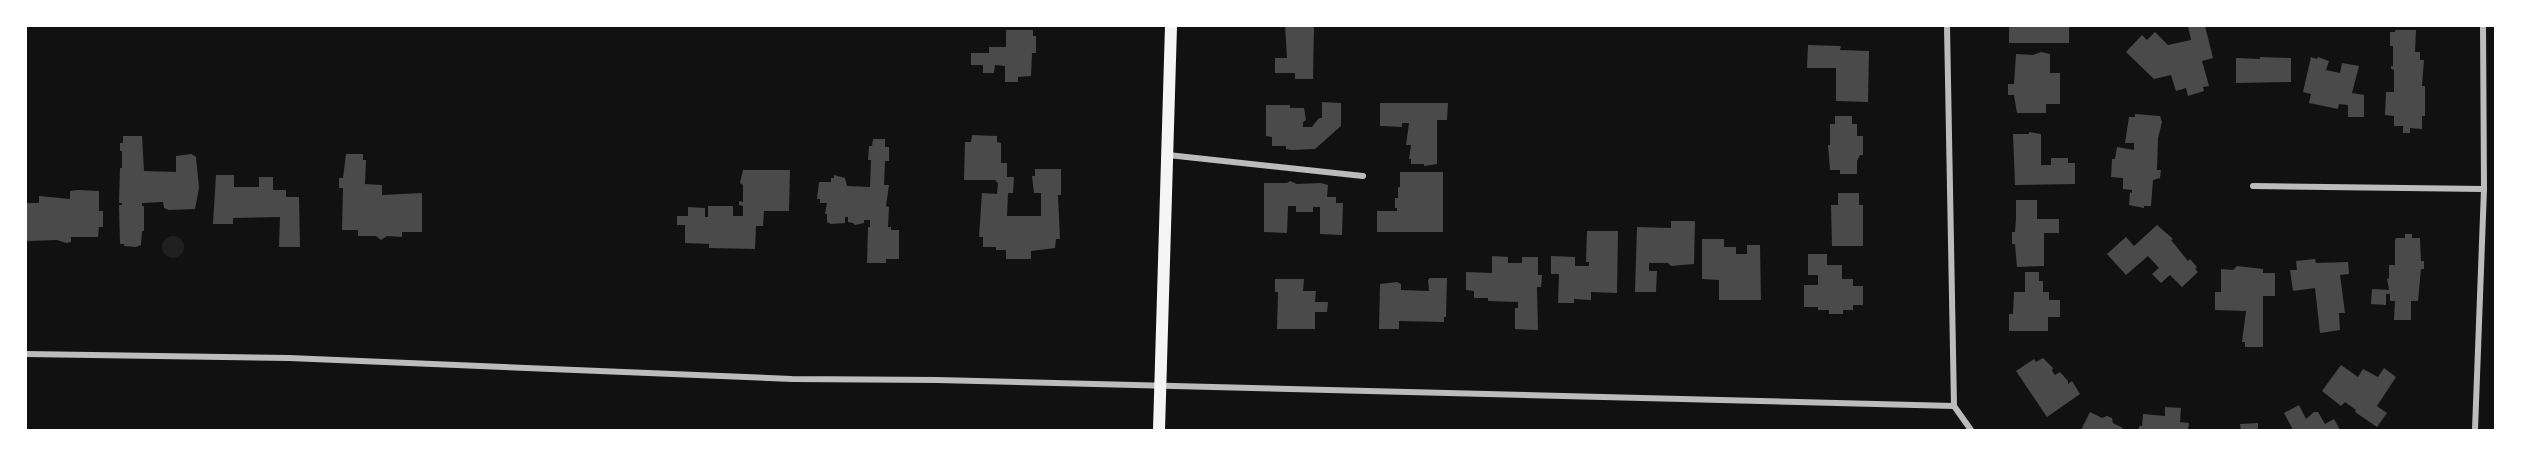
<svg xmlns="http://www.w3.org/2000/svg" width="2521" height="456" viewBox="0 0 2521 456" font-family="Mulish,sans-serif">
<rect width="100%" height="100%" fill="#111"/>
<!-- green -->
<circle fill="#202020" cx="173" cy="247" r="11"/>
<!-- building -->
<g fill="#4a4a4a">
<polygon points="1285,26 1314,26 1313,79 1295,79 1295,73 1275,73 1275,58 1287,58"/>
<polygon points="2009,26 2069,27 2069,43 2009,43"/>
<polygon points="2188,26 2205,26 2213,58 2202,61 2209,86 2203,87 2204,91 2188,96 2186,88 2176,91 2171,75 2154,79 2126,52 2142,35 2147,40 2155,32 2168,45 2191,40"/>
<polygon points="1006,30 1033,30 1033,36 1036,36 1036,53 1032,53 1031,76 1018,77 1018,82 1005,82 1005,66 995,65 994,73 983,73 983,65 971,65 971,53 989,53 989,47 1006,47"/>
<polygon points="2395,30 2416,30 2415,52 2420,52 2420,60 2424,60 2422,86 2425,86 2425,116 2422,116 2422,129 2410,128 2410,133 2403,133 2403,126 2394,126 2394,116 2385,115 2386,92 2394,92 2394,70 2391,69 2391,66 2393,66 2393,46 2390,46 2390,32 2395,32"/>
<polygon points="1808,45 1841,46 1840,50 1869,51 1868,102 1836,101 1836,68 1807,68"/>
<polygon points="2041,52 2050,54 2050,73 2060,73 2060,104 2046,104 2046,113 2017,113 2014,95 2008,95 2008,84 2014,84 2016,54 2033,55"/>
<polygon points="2260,57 2291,58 2291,82 2236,83 2236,58 2260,59"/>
<polygon points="2311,57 2317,59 2318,57 2329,61 2326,70 2340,73 2342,63 2359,66 2352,93 2364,95 2364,117 2348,117 2348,105 2339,104 2338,109 2309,103 2311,94 2303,92"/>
<polygon points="1322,102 1341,103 1341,126 1315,149 1291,150 1286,149 1286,146 1272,146 1272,137 1266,136 1266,105 1290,105 1290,108 1304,108 1306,120 1303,122 1303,127 1312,127 1319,118 1322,118"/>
<polygon points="1380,103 1448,103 1447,120 1437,120 1437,164 1424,166 1424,164 1411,164 1411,159 1409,159 1411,145 1406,145 1409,123 1402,123 1402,127 1380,126"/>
<polygon points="2135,114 2160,116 2162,122 2158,138 2157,170 2161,170 2160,178 2153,180 2151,206 2144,206 2144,208 2129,205 2130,192 2132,193 2132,190 2123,189 2123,178 2111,177 2112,159 2115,159 2117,147 2134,150 2134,143 2125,143 2129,117 2135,117"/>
<polygon points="1835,116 1852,116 1852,124 1857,124 1857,136 1863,136 1863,155 1860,155 1857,161 1857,174 1840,174 1840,170 1830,170 1828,145 1830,145 1830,124 1835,124"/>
<polygon points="2029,132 2041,134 2041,165 2051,165 2051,158 2068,158 2068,163 2075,163 2075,184 2015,185 2013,134 2029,134"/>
<polygon points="972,135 997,136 997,142 1001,143 1001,163 1007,163 1007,177 1014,177 1013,193 1008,193 1007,216 1041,216 1041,193 1034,193 1032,176 1035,176 1035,169 1061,169 1061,195 1058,195 1060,239 1056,239 1055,248 1031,251 1031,259 1006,259 1006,250 996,250 996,247 983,247 983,237 979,237 982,193 997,194 998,183 995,180 964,180 965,142 971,142"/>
<polygon points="123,136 142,136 144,171 176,172 176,156 191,154 196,157 199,188 195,209 169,210 164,208 163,202 142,203 142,206 144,206 144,231 142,231 141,245 136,247 124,246 124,244 120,244 119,205 122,205 122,203 119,203 120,168 122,168 122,151 120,151 120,143 123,143"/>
<polygon points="873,139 885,139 885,147 889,147 889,161 885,161 884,185 889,185 886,206 889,207 888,227 891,227 891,230 899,230 899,259 886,259 886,263 867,263 868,227 870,227 870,220 864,220 864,223 855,225 853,223 848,222 848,217 845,217 845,223 831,224 827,222 827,214 825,214 827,203 820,203 820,199 817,199 819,182 831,182 831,178 834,178 834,175 845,178 847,186 870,187 871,160 868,160 869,146 872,146"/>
<polygon points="346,154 363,154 363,160 366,160 365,184 382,185 382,195 422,193 422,232 402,232 402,237 387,236 381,240 376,236 358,236 358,230 342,230 343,188 339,188 339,178 343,178"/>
<polygon points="743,170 790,170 789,211 764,211 763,226 756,226 755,249 709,248 709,244 685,243 685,225 677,225 677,216 688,216 688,207 705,208 705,217 708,217 708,206 733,206 733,216 743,216 743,206 739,205 739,201 743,202 743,185 740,183"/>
<polygon points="1400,172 1443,172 1443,232 1377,232 1377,211 1397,211 1397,208 1395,208 1395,198 1398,198 1398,187 1400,187"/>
<polygon points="216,175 234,175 234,187 259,187 259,177 273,177 273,190 286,190 286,197 299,197 300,247 279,247 280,217 233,218 233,224 213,224"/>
<polygon points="1290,181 1297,184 1321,183 1328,185 1327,197 1336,197 1336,203 1343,203 1342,235 1320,234 1320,207 1313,207 1313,212 1296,212 1296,206 1288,206 1287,233 1264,232 1264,183 1287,183"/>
<polygon points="77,190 99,191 99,211 103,211 103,227 99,227 98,237 71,237 71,242 66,243 57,240 27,241 26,203 39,203 39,196 70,199 70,191"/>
<polygon points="1838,193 1859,193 1859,205 1863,205 1863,246 1832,246 1831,205 1838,205"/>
<polygon points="2016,200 2037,200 2037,219 2059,219 2059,233 2044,233 2044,266 2017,267 2015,244 2012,244 2012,232 2015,232 2016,219"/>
<polygon points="1671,221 1695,221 1694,264 1671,266 1668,263 1649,263 1649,271 1657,271 1656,292 1635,292 1637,227 1671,228"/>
<polygon points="2157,225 2173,239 2171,240 2188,261 2190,259 2197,267 2195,269 2198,272 2182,287 2170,275 2161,283 2152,274 2159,268 2148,256 2126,275 2107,254 2126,237 2134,246"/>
<polygon points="1587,231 1618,231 1617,293 1591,292 1591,300 1574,299 1574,303 1558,303 1559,274 1551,274 1551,256 1575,257 1575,266 1589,266 1589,262 1586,262"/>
<polygon points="2405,234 2412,234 2412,238 2420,238 2421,261 2424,261 2424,269 2421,269 2418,301 2411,301 2411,320 2394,320 2395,301 2390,301 2390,294 2386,294 2386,305 2371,304 2372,289 2389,290 2387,279 2389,278 2389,265 2395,265 2395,241 2396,238 2405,238"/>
<polygon points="1702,239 1724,239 1724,247 1736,247 1736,254 1747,254 1747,245 1760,245 1761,300 1719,300 1719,280 1702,279"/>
<polygon points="1808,254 1827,254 1827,265 1842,265 1842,279 1853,279 1853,286 1863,286 1863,305 1853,305 1853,310 1843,310 1843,314 1829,314 1829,310 1818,310 1818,307 1804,307 1804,285 1818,285 1818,275 1808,275"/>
<polygon points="1492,256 1508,257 1508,263 1522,263 1522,257 1538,257 1538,275 1542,275 1541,287 1537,287 1538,330 1515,329 1515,308 1518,308 1518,302 1488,301 1488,298 1474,298 1474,291 1466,290 1466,272 1492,273"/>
<polygon points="2315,259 2316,263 2348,262 2349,274 2340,275 2345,313 2339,313 2340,330 2320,333 2315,288 2293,291 2290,270 2297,270 2296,261"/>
<polygon points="2237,266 2263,269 2263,273 2275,273 2275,296 2263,296 2263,347 2245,347 2245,342 2242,342 2246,311 2215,310 2215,292 2221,292 2221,269 2233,270"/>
<polygon points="2025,272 2039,272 2039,281 2043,281 2043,292 2049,292 2049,300 2060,300 2060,317 2048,317 2048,331 2009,331 2009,314 2013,314 2014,292 2025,292"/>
<polygon points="1430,278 1447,278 1446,317 1444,317 1444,322 1399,321 1399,329 1379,329 1380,284 1397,282 1401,284 1401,290 1429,291 1428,280"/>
<polygon points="1275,279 1304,279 1303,291 1316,291 1315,302 1328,302 1327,312 1315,312 1315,329 1277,329 1278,292 1275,292"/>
<polygon points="2043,358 2053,368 2052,371 2055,375 2060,372 2068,381 2068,384 2072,381 2080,394 2047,417 2016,371 2034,359 2036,362"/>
<polygon points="2341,365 2358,377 2363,369 2378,377 2384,368 2396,377 2377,406 2387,413 2377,427 2355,412 2356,410 2345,402 2341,406 2322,391"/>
<polygon points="2299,405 2306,419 2314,412 2318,412 2325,424 2334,419 2340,430 2293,430 2284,413"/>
<polygon points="2165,407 2181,408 2180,422 2189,423 2188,430 2139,430 2139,426 2142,426 2143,414 2165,416"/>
<polygon points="2090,412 2102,418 2107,416 2112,418 2113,423 2123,428 2122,430 2081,430"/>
<polygon points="2258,423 2258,430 2241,430 2240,424"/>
</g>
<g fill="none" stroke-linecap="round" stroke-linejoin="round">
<!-- minor -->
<g stroke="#bcbcbc" stroke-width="6">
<polyline points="1947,26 1954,406"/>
<polyline points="1168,155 1363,176"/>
<polyline points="2253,186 2484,189"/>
<polyline points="26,354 289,358 792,379 937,380 1954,406 1971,430"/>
<polyline points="2475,430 2484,189 2483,26"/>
</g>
<!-- secondary -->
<polyline stroke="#f5f5f5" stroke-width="12" points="1159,430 1171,26"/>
</g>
<!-- border -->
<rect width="2521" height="456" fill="none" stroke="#ffffff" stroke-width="54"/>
</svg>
